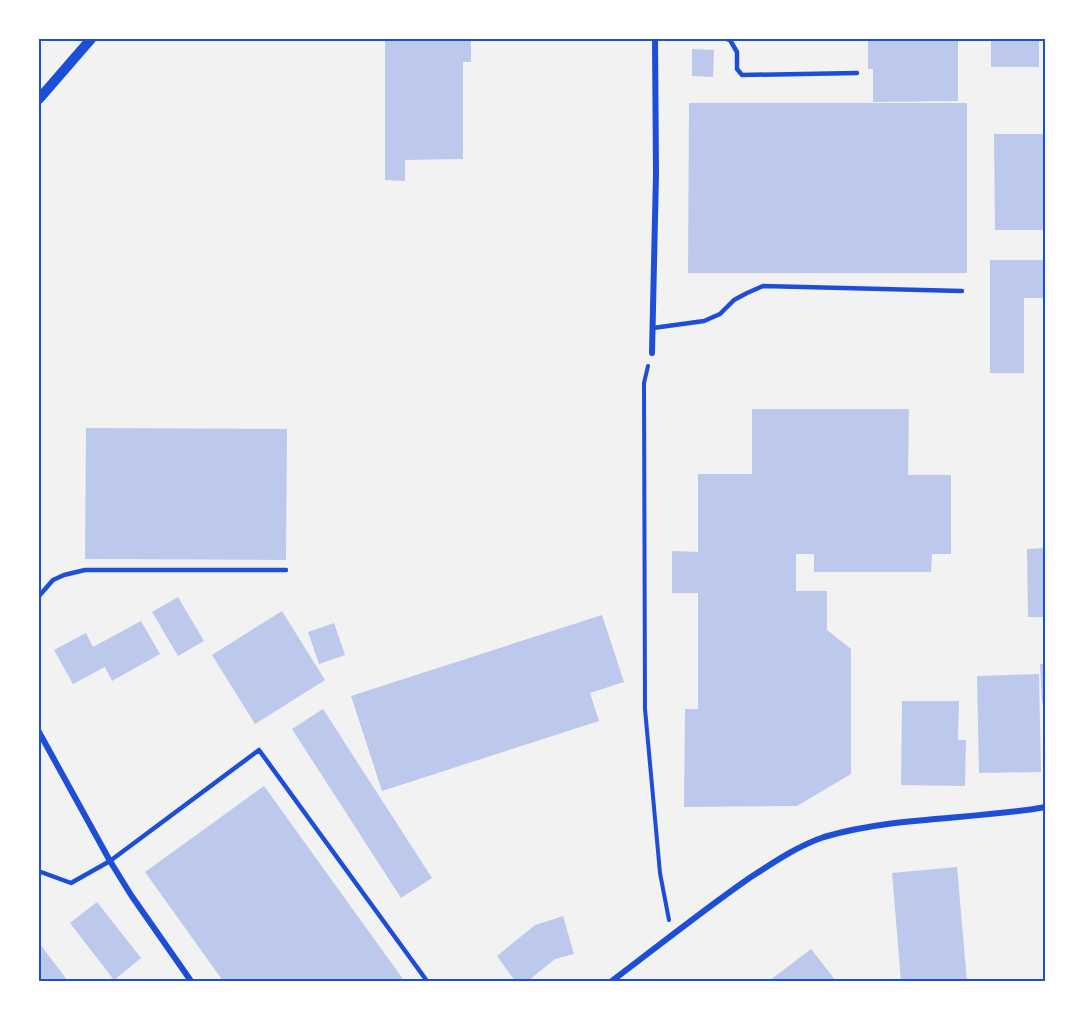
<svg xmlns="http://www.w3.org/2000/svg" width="1085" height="1020" viewBox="0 0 1085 1020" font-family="Inter,sans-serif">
<rect width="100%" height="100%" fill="#f2f2f2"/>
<!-- building -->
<g fill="#bdc9ec">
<polygon points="385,39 471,39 471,62 463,62 463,159 405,160 405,181 385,180"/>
<polygon points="868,39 958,39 958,101 873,102 873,69 868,69"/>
<rect x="991" y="39" width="48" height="28"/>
<polygon points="692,49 714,50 713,77 692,76"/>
<polygon points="689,103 967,103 967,273 688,273"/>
<polygon points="994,134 1046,134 1046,230 995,230"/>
<polygon points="990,260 1046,260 1046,298 1024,298 1024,373 990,373"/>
<polygon points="752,409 909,409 908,475 951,475 951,554 932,554 931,572 814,572 814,554 796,554 796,591 827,591 827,630 851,649 851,774 797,806 684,807 685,709 698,709 698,593 672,593 672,551 698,552 698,474 752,474"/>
<polygon points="86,428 287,429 286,560 85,559"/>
<polygon points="1046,548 1046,617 1028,617 1027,549"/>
<polygon points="178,597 204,641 178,656 152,612"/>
<polygon points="282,611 325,680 255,724 212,655"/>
<polygon points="602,615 624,682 590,693 599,721 382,791 351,696"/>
<polygon points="141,621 160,654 112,681 105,667 73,684 54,650 86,633 93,647"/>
<polygon points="334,623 345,655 319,664 308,632"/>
<polygon points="1040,664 1046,664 1046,702 1042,703"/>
<polygon points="1039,674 1041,772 979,773 977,676"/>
<polygon points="902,701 959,701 958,740 966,740 965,786 901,785"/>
<polygon points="323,709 432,878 401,898 292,729"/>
<polygon points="264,786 403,979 400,981 223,981 145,872"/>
<polygon points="957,867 967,981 901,981 892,873"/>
<polygon points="97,902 141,958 114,980 70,923"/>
<polygon points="563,916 574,954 555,959 528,981 515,981 497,956 535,925"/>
<polygon points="39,943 68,981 39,981"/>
<polygon points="811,949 836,981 769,981"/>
</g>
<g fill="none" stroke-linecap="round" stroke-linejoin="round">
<!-- path -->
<polyline stroke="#1d4ed8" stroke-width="4" points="648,366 644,383 645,709 660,873 669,920"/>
<!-- service -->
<g stroke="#1d4ed8" stroke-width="4.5">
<polyline points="727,39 730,40 737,52 737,69 742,75 857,73"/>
<polyline points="653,328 704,321 720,314 734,300 747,293 763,286 962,291"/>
<polyline points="39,596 53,580 64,575 85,570 286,570"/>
<polyline points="39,873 41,872 71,883 110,861 259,750 427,981"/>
</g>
<!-- minor -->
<g stroke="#1d4ed8" stroke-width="6">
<polyline points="652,353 656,174 655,39"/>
<polyline points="39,732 110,861 131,895 191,981"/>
<path d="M 612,981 C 657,947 702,911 748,879 C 771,864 797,846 824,837 C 896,816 973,820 1046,807"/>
</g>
<!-- tertiary -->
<polyline stroke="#1d4ed8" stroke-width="10" points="39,99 91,39"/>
</g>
<!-- border -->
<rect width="1085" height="1020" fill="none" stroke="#ffffff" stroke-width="81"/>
<rect x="40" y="40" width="1004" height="940" fill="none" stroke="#1d4ed8" stroke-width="2"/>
</svg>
